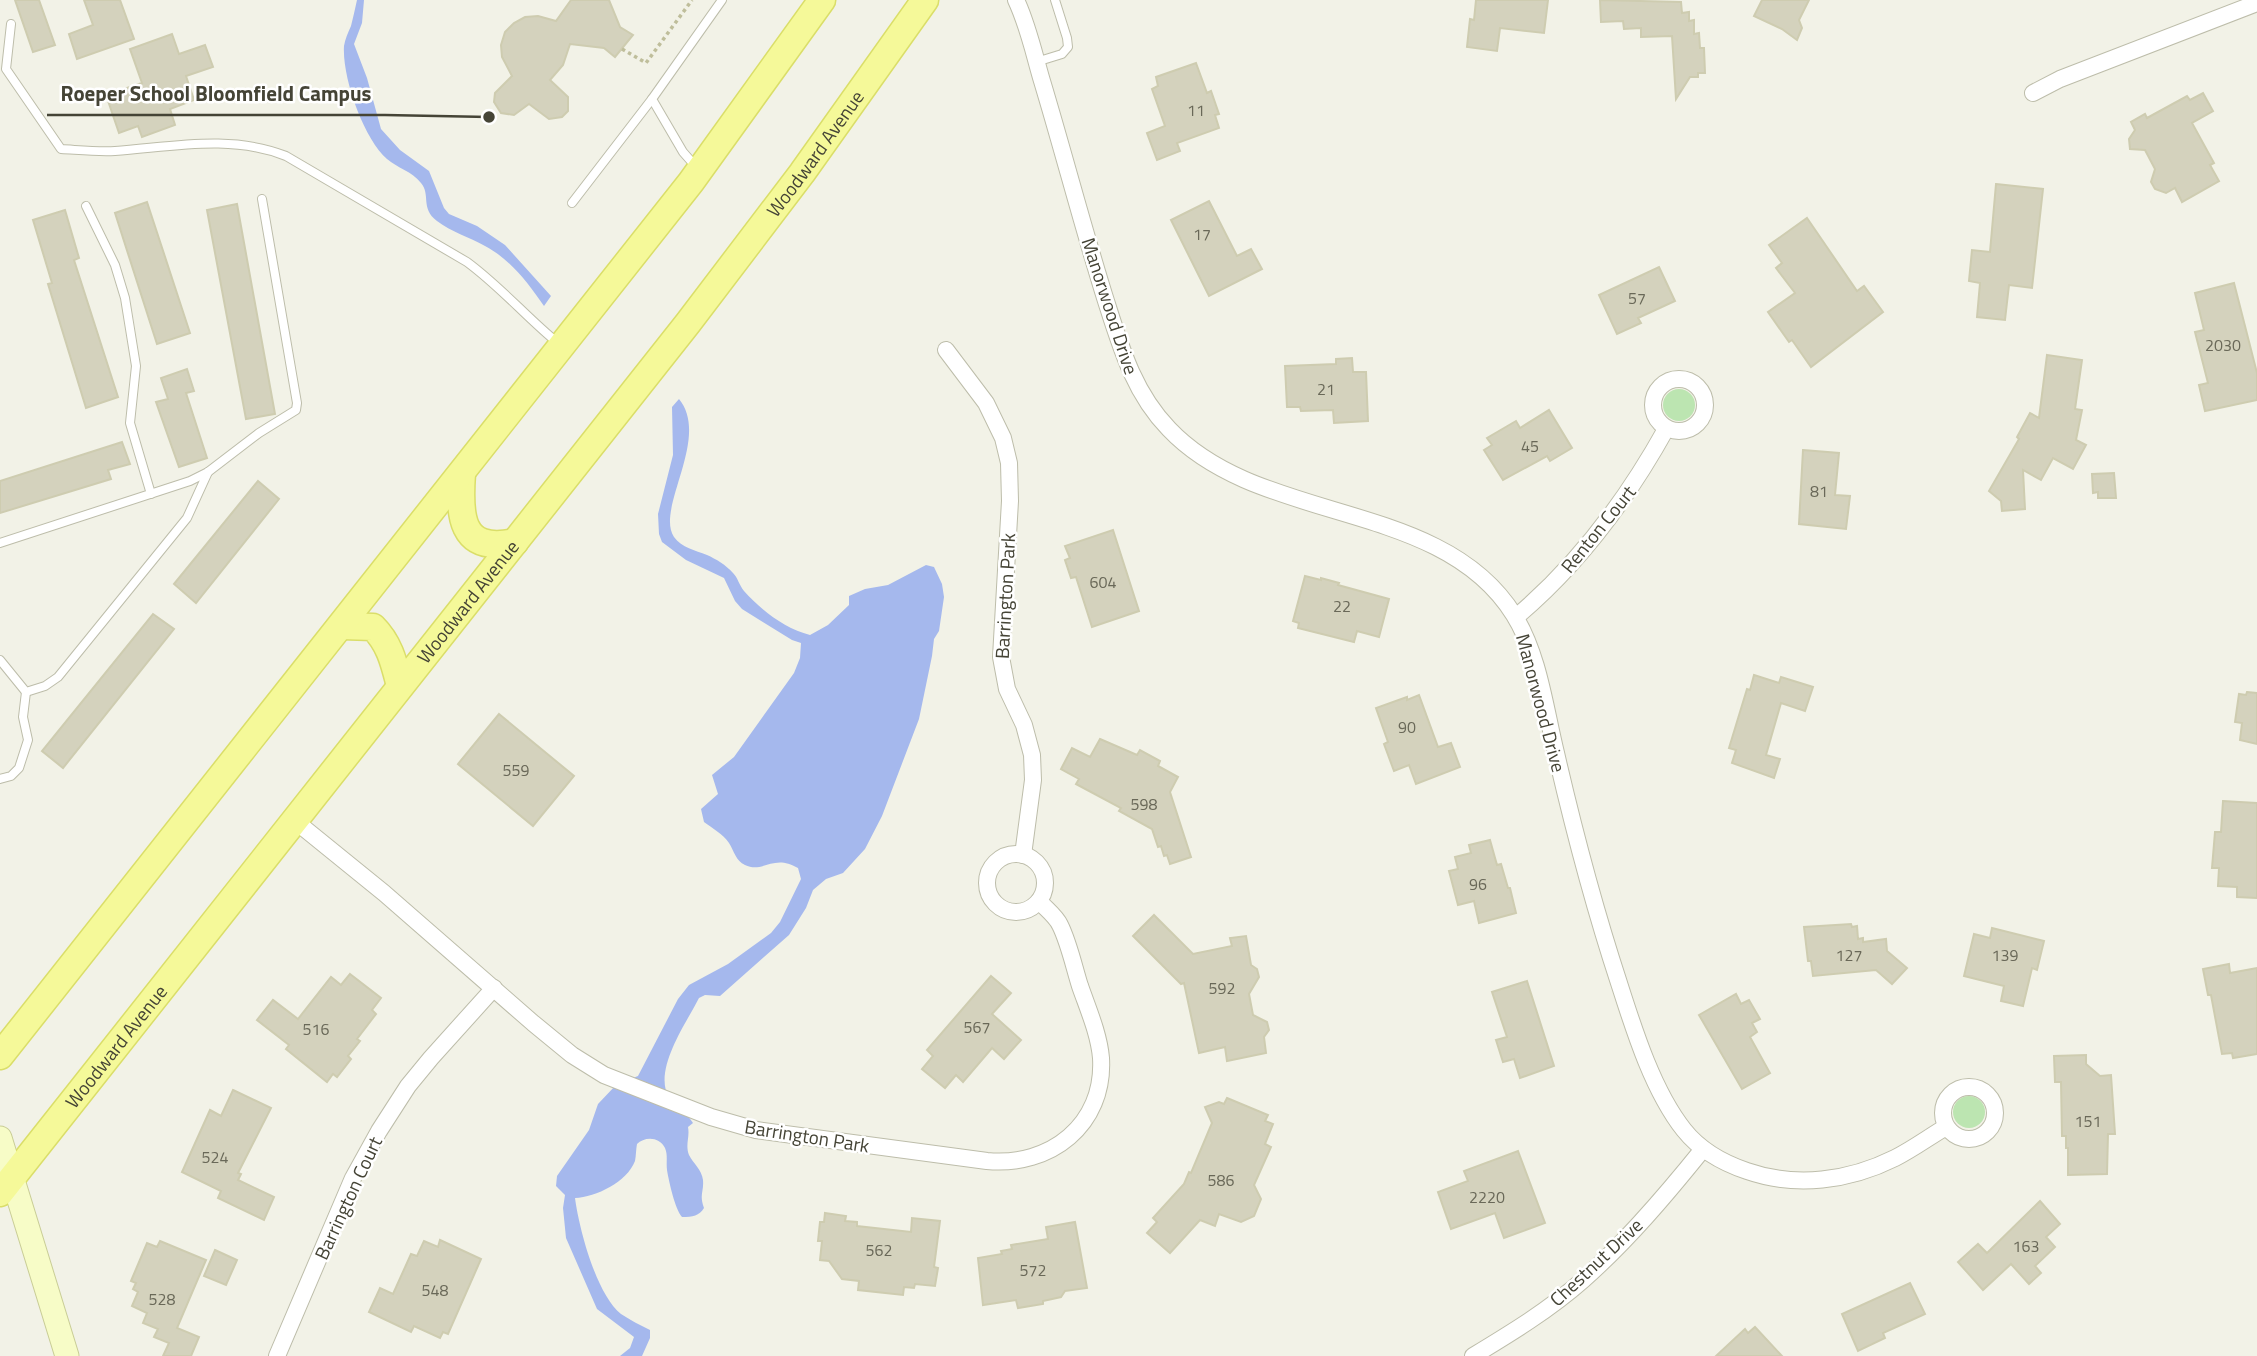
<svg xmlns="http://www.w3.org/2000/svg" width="2257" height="1356" viewBox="0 0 2257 1356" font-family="'Titillium Web',sans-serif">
<rect width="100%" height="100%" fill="#f2f2e7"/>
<!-- green -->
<g fill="#bce5b1">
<circle cx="1679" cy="405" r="16"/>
<circle cx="1969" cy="1112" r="16"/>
</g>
<!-- water -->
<g fill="#a5b8ed">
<path d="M 357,0 L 364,0 L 362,23 L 354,44 L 367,78 L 381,129 L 400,150 L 429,171 L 444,208 L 449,214 L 477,226 L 505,245 L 551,296 L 544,306 C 528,283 510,259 485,246 C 469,237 451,232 437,221 C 420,208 431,195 421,183 C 412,171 397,168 387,159 C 364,139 342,78 344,46 C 345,39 348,33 351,26 C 353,18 355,9 357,0 Z"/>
<path d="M 679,399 C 711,438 655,509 674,537 C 682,548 695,550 707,555 C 716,559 726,565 733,573 C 738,578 739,585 744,591 C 761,610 785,629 810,635 L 828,625 L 849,605 L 849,596 L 865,589 L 888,585 L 926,565 L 934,567 L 942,584 L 944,597 L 939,631 L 934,639 L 932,656 L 919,719 L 882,816 L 865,849 L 843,873 L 826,879 L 813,890 L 806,908 L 789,935 L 720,996 L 705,995 L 699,998 C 687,1022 651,1072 670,1099 C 677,1108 687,1113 693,1123 L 688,1127 C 690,1137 685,1145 689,1155 C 693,1163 702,1170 703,1180 C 704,1192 699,1194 704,1208 C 699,1216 693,1217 682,1217 C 675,1209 669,1182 667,1170 C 666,1162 668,1155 665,1148 C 659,1136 644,1137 637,1144 C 636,1149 636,1156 635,1161 C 627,1182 596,1197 575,1198 C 579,1228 596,1294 621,1314 C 630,1320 640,1325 650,1330 L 650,1338 L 642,1356 L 620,1356 L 630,1348 L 634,1337 L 597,1309 L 566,1238 L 563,1208 L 565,1195 L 556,1186 L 557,1176 L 589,1130 L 598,1104 L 616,1085 L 638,1076 L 678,999 L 689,985 L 728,964 L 771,933 L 780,922 L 801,879 L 798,868 C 773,853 763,874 745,865 C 736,861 734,851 729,843 C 723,834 712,828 704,822 L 701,809 L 718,794 L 712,775 L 734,757 L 794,673 L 800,658 L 801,643 L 792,640 L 742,609 L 735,601 L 724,578 L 686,560 L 662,542 L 659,534 L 658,514 L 673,455 L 672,407 Z"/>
</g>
<!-- building -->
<g fill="#d4d2bd" stroke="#ceccb0" stroke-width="2">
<polygon points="15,0 39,0 55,45 33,52"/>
<polygon points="84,0 120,0 134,39 77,59 69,34 93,25"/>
<polygon points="571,0 609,0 620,27 633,35 615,57 604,48 570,44 563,65 550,80 568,97 568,111 562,117 549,119 529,104 514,115 501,113 494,102 495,93 512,76 502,57 501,45 505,32 514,23 525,17 538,16 556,21"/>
<polygon points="1476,0 1548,0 1544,33 1500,28 1497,51 1467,47 1470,19 1474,20"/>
<polygon points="1600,0 1681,2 1682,13 1689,12 1689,21 1694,20 1694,34 1699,33 1700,48 1704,48 1705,73 1698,73 1698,77 1690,77 1676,99 1672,36 1641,37 1641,28 1624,29 1623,21 1601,22"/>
<polygon points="1762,0 1809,0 1799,20 1802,28 1797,40 1782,29 1754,16"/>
<polygon points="172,34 179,54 205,45 213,67 186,76 194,100 170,109 175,125 142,137 138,126 119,133 106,95 142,83 130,49"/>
<polygon points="1196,63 1207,93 1211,91 1219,114 1215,115 1219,128 1177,143 1180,151 1157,160 1147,133 1165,126 1152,89 1158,86 1156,77"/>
<polygon points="2203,93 2213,111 2192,123 2214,163 2210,165 2219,181 2182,202 2175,188 2166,193 2155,189 2151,182 2155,169 2145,150 2130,149 2129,139 2135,130 2131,122 2145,114 2147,118 2187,96 2190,100"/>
<polygon points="1996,184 2043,189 2032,288 2009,285 2005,320 1977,317 1980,283 1969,281 1972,250 1990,252"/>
<polygon points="1209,201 1237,256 1251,249 1262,269 1209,296 1171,220"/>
<polygon points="147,202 190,333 157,344 115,213"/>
<polygon points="237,204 275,414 246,419 207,210"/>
<polygon points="65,210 79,258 74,260 118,397 86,408 48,284 52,283 33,220"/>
<polygon points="1807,218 1857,291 1864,286 1883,312 1811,367 1792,340 1789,342 1768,312 1795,293 1776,268 1782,263 1769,245"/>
<polygon points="1659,267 1675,301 1638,318 1641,323 1617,334 1599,295"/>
<polygon points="2234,283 2257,373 2257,400 2205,411 2199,385 2208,383 2195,332 2204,330 2195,293"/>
<polygon points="2047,355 2082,360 2075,409 2082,410 2076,440 2086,445 2073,469 2053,458 2041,480 2023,470 2025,509 2002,511 2001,501 1989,491 2019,439 2017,437 2030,413 2039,418"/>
<polygon points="1352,358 1353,372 1366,372 1368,421 1334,423 1333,410 1301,411 1300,407 1287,407 1285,366 1336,364 1336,359"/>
<polygon points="187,369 194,391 186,393 207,458 179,467 156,402 168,399 161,378"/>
<polygon points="1549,410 1572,448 1550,461 1547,456 1503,480 1484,450 1492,445 1487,438 1516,421 1520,428"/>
<polygon points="122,442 130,464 108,470 111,479 0,513 0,481"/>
<polygon points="1803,450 1839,453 1835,495 1850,496 1846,529 1799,524"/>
<polygon points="2114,473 2116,498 2098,498 2098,492 2093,493 2092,474"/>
<polygon points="258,481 279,499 196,603 174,584"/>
<polygon points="1113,530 1139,611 1092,627 1076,577 1071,578 1065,560 1070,558 1065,546"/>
<polygon points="1305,576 1321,580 1321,578 1339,583 1338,585 1389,599 1379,637 1357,631 1354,642 1298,628 1299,623 1293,621"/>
<polygon points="153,614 174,629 63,768 42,751"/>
<polygon points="1754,675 1779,683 1781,677 1813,687 1805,711 1781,703 1766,755 1780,759 1774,778 1732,763 1736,750 1729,748 1747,689 1750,690"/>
<polygon points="2247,692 2257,693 2257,744 2240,740 2242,723 2235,722 2239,694 2246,695"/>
<polygon points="1419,695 1438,747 1451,743 1460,767 1416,784 1409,765 1394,771 1384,744 1388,742 1376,708 1407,697 1407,700"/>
<polygon points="499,714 574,776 533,826 458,764"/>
<polygon points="1100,739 1137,755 1140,750 1160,761 1158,766 1178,777 1170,792 1191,857 1170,864 1167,855 1164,856 1161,846 1158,847 1152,829 1119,811 1121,808 1076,784 1079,779 1061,769 1072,748 1090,757"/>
<polygon points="2223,801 2257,803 2257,898 2237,897 2237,887 2218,886 2219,868 2212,868 2215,832 2221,832"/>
<polygon points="1490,840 1497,865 1501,864 1508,888 1510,888 1516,913 1479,923 1474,901 1458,905 1449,871 1458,869 1455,857 1471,853 1469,845"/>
<polygon points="1154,915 1193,954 1232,946 1230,938 1246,936 1251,965 1257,969 1259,977 1249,994 1253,1015 1267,1022 1269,1030 1264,1037 1266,1053 1227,1061 1225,1047 1199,1053 1184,983 1181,984 1133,936"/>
<polygon points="1851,924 1852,927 1857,926 1858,939 1863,938 1863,942 1886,939 1887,951 1907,968 1892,984 1876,970 1813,976 1811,961 1808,961 1804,927"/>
<polygon points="1992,928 2044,941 2037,970 2032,968 2023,1006 2001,1001 2004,986 1964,976 1974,934 1990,938"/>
<polygon points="2229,964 2230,973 2257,968 2257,1054 2233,1058 2232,1053 2222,1054 2211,995 2208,995 2203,969"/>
<polygon points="350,974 381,998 372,1010 376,1014 357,1039 360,1041 348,1056 351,1059 337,1077 333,1074 327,1082 286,1049 289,1045 257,1020 273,1000 298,1019 331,977 341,985"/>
<polygon points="991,976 1011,993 992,1014 1021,1040 1004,1059 992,1048 963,1082 956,1075 945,1088 922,1069 933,1056 927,1050"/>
<polygon points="1527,981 1554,1066 1520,1078 1514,1059 1503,1062 1496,1040 1507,1037 1492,992"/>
<polygon points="1736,994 1741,1004 1749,1000 1760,1019 1752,1023 1757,1032 1750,1037 1770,1073 1742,1089 1699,1015"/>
<polygon points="2086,1055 2086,1064 2100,1076 2111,1075 2115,1134 2108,1134 2107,1174 2068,1175 2068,1148 2066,1148 2066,1136 2062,1136 2061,1082 2055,1082 2054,1056"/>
<polygon points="233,1090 271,1108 238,1173 241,1174 238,1180 274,1197 264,1220 218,1198 221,1191 182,1172 210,1110 221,1116"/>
<polygon points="1227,1098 1268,1115 1265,1121 1273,1124 1265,1144 1271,1147 1254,1185 1261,1199 1254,1216 1241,1222 1219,1214 1215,1226 1200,1220 1170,1253 1147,1233 1157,1222 1153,1218 1184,1184 1189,1172 1191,1173 1212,1123 1205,1107 1219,1102 1224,1104"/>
<polygon points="1518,1151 1545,1223 1504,1238 1495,1213 1451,1229 1438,1192 1468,1181 1464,1171"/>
<polygon points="2040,1201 2060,1224 2046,1237 2055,1247 2035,1266 2041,1273 2029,1284 2011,1264 1983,1290 1958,1262 1978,1244 1987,1253"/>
<polygon points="825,1213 846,1216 845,1221 857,1222 857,1226 911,1232 912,1218 940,1221 934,1267 938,1268 935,1286 915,1284 914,1288 904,1287 903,1295 858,1290 859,1281 842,1279 829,1261 820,1260 822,1241 818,1241 820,1222 824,1222"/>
<polygon points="1075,1222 1087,1288 1065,1291 1061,1297 1043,1301 1043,1304 1018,1308 1016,1300 983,1305 978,1258 1002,1254 1001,1251 1012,1249 1011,1245 1048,1239 1046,1227"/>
<polygon points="440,1240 481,1259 448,1334 443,1332 440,1338 414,1326 411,1332 369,1312 380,1288 393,1294 411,1254 417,1256 424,1241 438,1247"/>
<polygon points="160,1241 206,1260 177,1328 199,1337 191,1356 163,1356 169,1343 154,1337 158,1329 143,1323 147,1313 132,1306 138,1292 133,1289 136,1283 131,1281 147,1243 157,1247"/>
<polygon points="215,1250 237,1260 226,1285 204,1276"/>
<polygon points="1910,1283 1925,1314 1883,1333 1885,1338 1858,1351 1842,1314"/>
<polygon points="1755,1327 1782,1356 1716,1356 1745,1329 1748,1333"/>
</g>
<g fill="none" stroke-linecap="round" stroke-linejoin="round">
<defs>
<g id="lane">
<path d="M 11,24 L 6,69 L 61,149 C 79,150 97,152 115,151 C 172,147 230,134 286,156 L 467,262 C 501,287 527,318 559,344"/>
<polyline points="1036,62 1062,54 1068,47 1067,38 1055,0"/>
<polyline points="697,168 683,152 652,99 722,0"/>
<polyline points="572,203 652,99"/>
<polyline points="86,206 115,265 125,298 136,366 130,423 151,494"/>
<polyline points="0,543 190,481 208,472 259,433 296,410 297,403 262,199"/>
<polyline points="0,660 26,692 45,686 58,677 187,518 208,472"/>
<polyline points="0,779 11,776 19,768 28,740 23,717 26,692"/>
</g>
<g id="street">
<path d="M 1016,0 C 1028,25 1034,54 1042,81 C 1064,154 1083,228 1106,301 C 1121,348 1134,393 1169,429 C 1261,526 1441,498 1514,615 C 1539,655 1545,708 1556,753 C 1574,831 1594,907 1619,983 C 1634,1030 1653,1091 1684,1130 C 1700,1150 1723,1163 1747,1171 C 1796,1188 1849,1181 1895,1158 C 1913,1149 1929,1137 1946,1127"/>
<polyline points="2033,93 2060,79 2257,3"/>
<polyline points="946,350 986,403 1003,438 1009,463 1010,501 1001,657 1007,689 1024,725 1032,755 1033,780 1023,855"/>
<circle cx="1679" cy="405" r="26"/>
<path d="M 1516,617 C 1579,564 1626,501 1666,429"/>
<path d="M 294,820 L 384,893 L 533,1023 L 572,1055 L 604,1075 L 711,1117 L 756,1130 L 987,1161 C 1050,1167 1105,1125 1101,1058 C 1099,1034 1088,1009 1080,986 C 1074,967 1069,943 1060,925 C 1056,916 1045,908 1039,901"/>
<circle cx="1016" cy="883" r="29"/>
<circle cx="1969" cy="1113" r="26"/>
<polyline points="277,1356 353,1178 379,1131 408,1086 431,1058 494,988"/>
<path d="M 1473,1356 C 1511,1333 1549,1310 1583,1280 C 1627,1241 1666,1195 1703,1149"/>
</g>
<polyline id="secondary" points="0,1138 67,1356"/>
<g id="primary">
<path d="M 462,473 C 459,514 459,554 515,542"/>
<path d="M 342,626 L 373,627 C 390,644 394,663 400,686"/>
<polyline points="0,1056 691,182 822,0"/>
<path id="s1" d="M 0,1193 L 688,323 L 802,173 L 925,0"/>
</g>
</defs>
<!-- lane casing -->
<use href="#lane" stroke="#bdbdaa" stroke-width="10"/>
<!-- street casing -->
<use href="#street" stroke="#bdbdaa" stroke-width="18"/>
<!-- secondary casing -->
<use href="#secondary" stroke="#c9cd96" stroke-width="25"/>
<!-- primary casing -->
<use href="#primary" stroke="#dade69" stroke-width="29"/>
<!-- path -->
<polyline stroke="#bfbe9b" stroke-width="3.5" stroke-dasharray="3.5 3.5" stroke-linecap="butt" points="622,49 646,63 692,0"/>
<!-- lane -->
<use href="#lane" stroke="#fff" stroke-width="8"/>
<!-- street -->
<use href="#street" stroke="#fff" stroke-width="16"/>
<!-- secondary -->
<use href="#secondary" stroke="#f7fcc7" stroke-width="23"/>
<!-- primary -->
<use href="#primary" stroke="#f5f999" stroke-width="26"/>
</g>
<g text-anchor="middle" stroke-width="5" stroke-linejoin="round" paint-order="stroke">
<!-- number labels -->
<g font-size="16" fill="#696858">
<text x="1196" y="116">11</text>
<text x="1202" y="240">17</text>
<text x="1637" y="304">57</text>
<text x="2223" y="351">2030</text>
<text x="1326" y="395">21</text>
<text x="1530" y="452">45</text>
<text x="1819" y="497">81</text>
<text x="1103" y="588">604</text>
<text x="1342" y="612">22</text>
<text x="1407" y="733">90</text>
<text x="516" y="776">559</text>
<text x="1144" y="810">598</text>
<text x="1478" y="890">96</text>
<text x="1849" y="961">127</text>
<text x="2005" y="961">139</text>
<text x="1222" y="994">592</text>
<text x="977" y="1033">567</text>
<text x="316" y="1035">516</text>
<text x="2088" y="1127">151</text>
<text x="215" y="1163">524</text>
<text x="1221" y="1186">586</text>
<text x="1487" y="1203">2220</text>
<text x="2026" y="1252">163</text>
<text x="879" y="1256">562</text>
<text x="1033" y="1276">572</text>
<text x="435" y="1296">548</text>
<text x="162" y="1305">528</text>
</g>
<!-- street labels -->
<g font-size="19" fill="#454436" stroke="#fff">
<text dy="7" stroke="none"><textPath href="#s1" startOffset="1321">Woodward Avenue</textPath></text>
<text transform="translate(1110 306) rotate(72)" y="7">Manorwood Drive</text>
<text transform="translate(1598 529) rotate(-51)" y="7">Renton Court</text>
<text transform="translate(1005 596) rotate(-87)" y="7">Barrington Park</text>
<text dy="7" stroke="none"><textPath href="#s1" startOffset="754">Woodward Avenue</textPath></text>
<text transform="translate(1541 703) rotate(75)" y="7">Manorwood Drive</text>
<text dy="7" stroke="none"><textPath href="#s1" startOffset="187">Woodward Avenue</textPath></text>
<text transform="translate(807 1136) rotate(9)" y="7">Barrington Park</text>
<text transform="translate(348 1198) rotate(-65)" y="7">Barrington Court</text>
<text transform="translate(1596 1262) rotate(-43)" y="7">Chestnut Drive</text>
</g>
</g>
<!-- callouts -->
<path fill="none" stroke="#454436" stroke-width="2.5" d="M489 117L385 115H47"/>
<circle fill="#454436" stroke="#fff" stroke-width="2.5" cx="489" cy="117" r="7"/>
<g font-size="21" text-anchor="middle" font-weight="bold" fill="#454436" stroke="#fff" stroke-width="5" stroke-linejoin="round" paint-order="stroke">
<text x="216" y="101">Roeper School Bloomfield Campus</text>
</g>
</svg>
